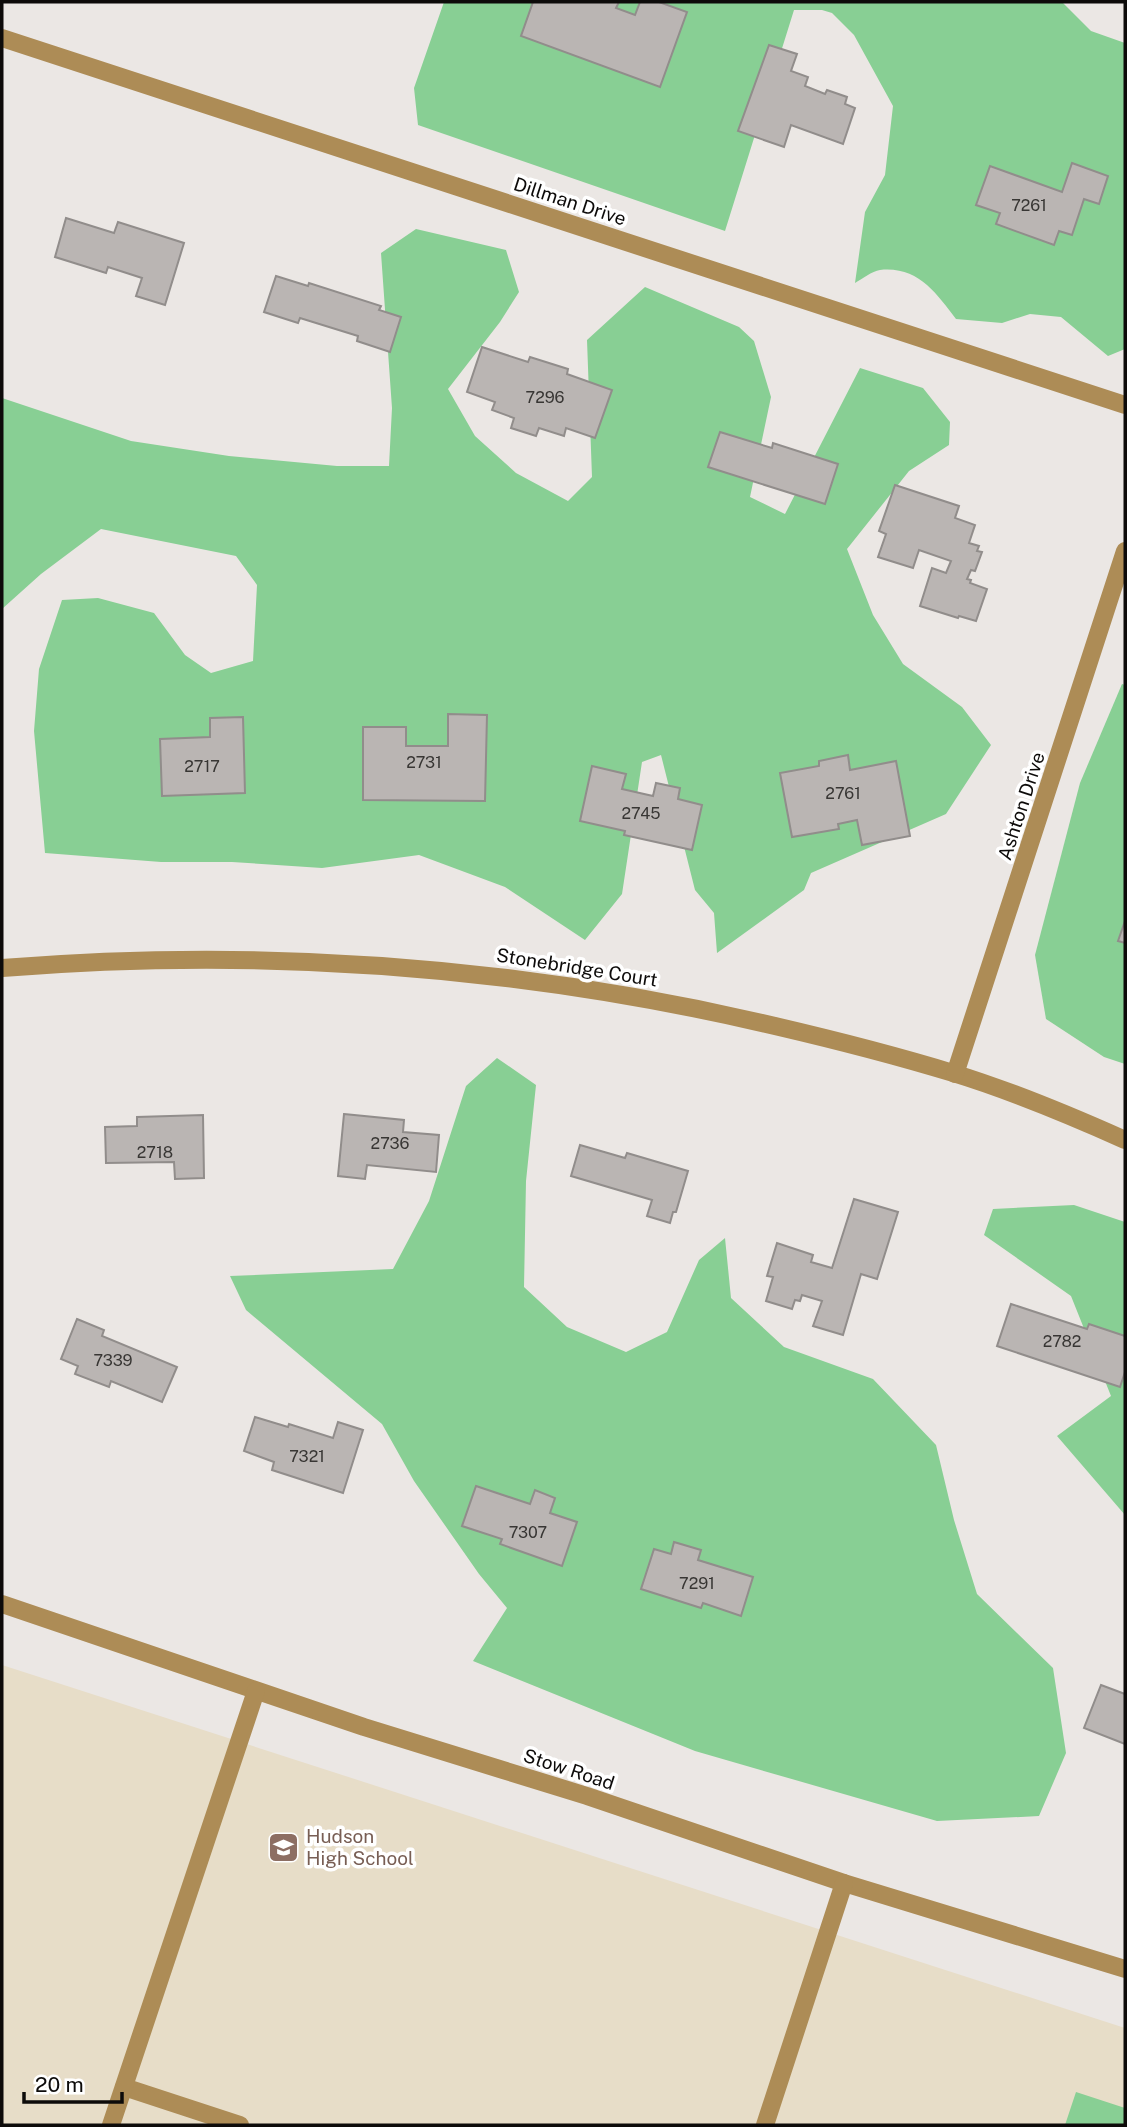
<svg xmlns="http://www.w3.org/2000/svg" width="1127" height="2127" viewBox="0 0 1127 2127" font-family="'Public Sans',sans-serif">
<rect width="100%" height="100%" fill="#ebe7e4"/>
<!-- education -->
<polygon fill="#e7ddc8" points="2,1665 1125,2028 1125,2125 2,2125"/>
<!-- green -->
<g fill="#88cf94">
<path d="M 444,2 L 1062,2 L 1091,31 L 1125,43 L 1125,349 L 1108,356 L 1061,317 L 1030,314 L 1002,323 L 956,319 C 936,293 918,266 880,270 C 872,271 862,279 855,283 L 865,212 L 885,175 L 893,106 L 854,35 L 832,13 L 822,10 L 794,10 L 725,231 L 418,125 L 414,88 Z"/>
<polygon points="416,229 506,250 519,292 500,322 448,389 475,436 516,473 568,501 592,477 587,340 645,287 739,327 754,341 771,397 750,497 785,514 860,368 923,388 950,422 949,445 909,471 847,549 873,615 903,664 962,707 991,745 946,814 811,873 804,890 717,953 714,913 695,890 661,755 642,762 622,894 585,940 505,887 419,855 322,868 232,862 161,862 45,853 34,731 39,669 62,600 98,598 154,613 185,655 211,673 253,661 257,585 236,556 101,529 41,574 2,609 2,398 131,441 229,456 337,466 389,466 392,408 381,253"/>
<polygon points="1122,684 1125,685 1125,1064 1104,1057 1046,1019 1035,955 1080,783"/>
<polygon points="497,1058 536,1085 526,1181 524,1287 567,1327 626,1352 667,1332 699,1260 725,1238 731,1298 784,1347 873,1379 936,1445 954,1520 977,1594 1053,1668 1066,1753 1039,1816 937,1821 695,1751 473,1661 507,1608 479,1574 414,1481 382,1424 246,1310 230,1276 393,1269 429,1201 466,1086"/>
<polygon points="1074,1205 1125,1222 1125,1515 1057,1436 1111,1396 1071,1296 984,1235 993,1209"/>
<polygon points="1076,2092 1125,2108 1125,2125 1065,2125"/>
</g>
<!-- building -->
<g fill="#bab5b3" stroke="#918d8b" stroke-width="2">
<polygon points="533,2 619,2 616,8 635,15 640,2 659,2 687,12 660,87 521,36"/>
<polygon points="769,45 797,54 791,71 808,77 805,86 825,94 827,90 847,97 845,104 855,108 843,144 791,125 784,147 738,131"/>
<polygon points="1072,163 1108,176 1099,204 1084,199 1072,235 1059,231 1054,245 996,224 1000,213 976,205 990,166 1062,192"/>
<polygon points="66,218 114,233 118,222 184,243 165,305 136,296 142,278 108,267 106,273 55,257"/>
<polygon points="276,276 308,286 309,283 381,306 379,310 401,317 390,352 357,341 358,336 300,318 298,323 264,312"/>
<polygon points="482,347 528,362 530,357 568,369 567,374 612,390 595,438 566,428 564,436 539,428 536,436 511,428 514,418 492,410 495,402 467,392"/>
<polygon points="720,432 772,448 773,443 838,464 825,504 708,467"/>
<polygon points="895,485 959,506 955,518 975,525 969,543 979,546 977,551 982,552 975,571 971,570 967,579 971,580 970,583 987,589 976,621 959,616 958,618 920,606 932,568 946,573 951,561 919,550 913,568 878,557 886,534 879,531"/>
<polygon points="448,714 487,715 485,801 363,800 363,727 406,727 406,746 448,746"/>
<polygon points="243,717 245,793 162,796 160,739 210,737 210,718"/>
<polygon points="848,755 850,770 896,761 910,836 862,845 857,820 838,824 839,829 792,837 780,773 819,766 819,761"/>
<polygon points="592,766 626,774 622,789 653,796 656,783 680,788 678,799 702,805 692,850 624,835 625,831 580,821"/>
<polygon points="1125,921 1125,943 1118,941"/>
<polygon points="344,1114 404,1120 403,1132 439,1135 436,1172 367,1165 365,1179 338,1176"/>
<polygon points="203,1115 204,1178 175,1179 174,1162 106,1163 105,1127 137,1126 137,1117"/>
<polygon points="580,1145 625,1158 627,1153 688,1171 676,1212 673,1212 670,1223 647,1216 652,1200 571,1176"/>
<polygon points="854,1199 898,1212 877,1279 861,1274 843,1335 813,1326 822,1301 802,1295 800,1301 795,1300 792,1309 766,1301 773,1277 767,1276 777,1243 813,1255 811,1262 832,1268"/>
<polygon points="1011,1304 1087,1329 1089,1324 1125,1336 1125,1372 1120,1387 997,1346"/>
<polygon points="77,1319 104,1330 102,1336 177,1367 162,1402 111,1381 109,1387 75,1374 78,1366 61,1359"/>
<polygon points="255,1417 288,1427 289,1424 333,1438 338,1422 363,1430 343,1493 272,1470 274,1462 244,1451"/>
<polygon points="476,1486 530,1504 535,1490 555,1498 550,1513 577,1522 562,1566 500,1544 502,1539 462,1526"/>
<polygon points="674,1542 701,1550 698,1560 753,1577 741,1616 703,1603 701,1608 641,1589 654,1549 671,1554"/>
<polygon points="1101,1685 1125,1694 1125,1744 1084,1728"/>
</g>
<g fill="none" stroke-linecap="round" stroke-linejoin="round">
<!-- minor -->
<g stroke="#ad8c56" stroke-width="18">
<polyline points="2,38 1125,405"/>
<path d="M 2,968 C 262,947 521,966 775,1026 C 835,1040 894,1055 953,1073 C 1012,1091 1069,1115 1125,1140"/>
<polyline points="955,1074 1125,551"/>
<polyline points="2,1604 364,1727 587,1796 844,1883 1125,1969"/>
<polyline points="124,2087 240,2125"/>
<polyline points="111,2125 256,1691"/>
<polyline points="765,2125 844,1883"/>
</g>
</g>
<!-- icons -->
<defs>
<symbol id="school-square" viewBox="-11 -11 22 22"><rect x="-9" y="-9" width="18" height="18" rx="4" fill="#8d6e63" stroke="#fff"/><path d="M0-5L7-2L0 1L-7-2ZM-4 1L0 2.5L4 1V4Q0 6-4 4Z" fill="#fff"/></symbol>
</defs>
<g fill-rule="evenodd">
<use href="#school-square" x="266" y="1830" width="35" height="35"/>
</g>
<g text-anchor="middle" stroke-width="7" stroke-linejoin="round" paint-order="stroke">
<!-- number labels -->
<g font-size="16" fill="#383634">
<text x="1029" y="211">7261</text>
<text x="545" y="403">7296</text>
<text x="424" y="768">2731</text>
<text x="202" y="772">2717</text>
<text x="843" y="799">2761</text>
<text x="641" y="819">2745</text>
<text x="390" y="1149">2736</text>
<text x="155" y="1158">2718</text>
<text x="1062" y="1347">2782</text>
<text x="113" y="1366">7339</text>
<text x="307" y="1462">7321</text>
<text x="528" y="1538">7307</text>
<text x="697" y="1589">7291</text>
</g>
<!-- street labels -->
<g font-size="19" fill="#0d0b0a" stroke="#fff">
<text transform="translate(570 201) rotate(18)" y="7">Dillman Drive</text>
<text transform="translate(1021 806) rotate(-72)" y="7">Ashton Drive</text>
<text transform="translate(577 967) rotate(9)" y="7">Stonebridge Court</text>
<text transform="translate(569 1769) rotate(18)" y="7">Stow Road</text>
</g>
<!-- education labels -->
<g font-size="19" fill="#785e54" stroke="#fff" text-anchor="start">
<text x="306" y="1843">Hudson<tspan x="306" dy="22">High School</tspan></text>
</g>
</g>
<!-- border -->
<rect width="1127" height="2127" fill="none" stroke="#0d0b0a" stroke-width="7"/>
<!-- scale -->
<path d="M24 2092v10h98v-10" fill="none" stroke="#0d0b0a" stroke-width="3.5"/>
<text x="35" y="2092" font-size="21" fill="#0d0b0a" stroke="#ffffff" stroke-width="5" paint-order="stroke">20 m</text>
</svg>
